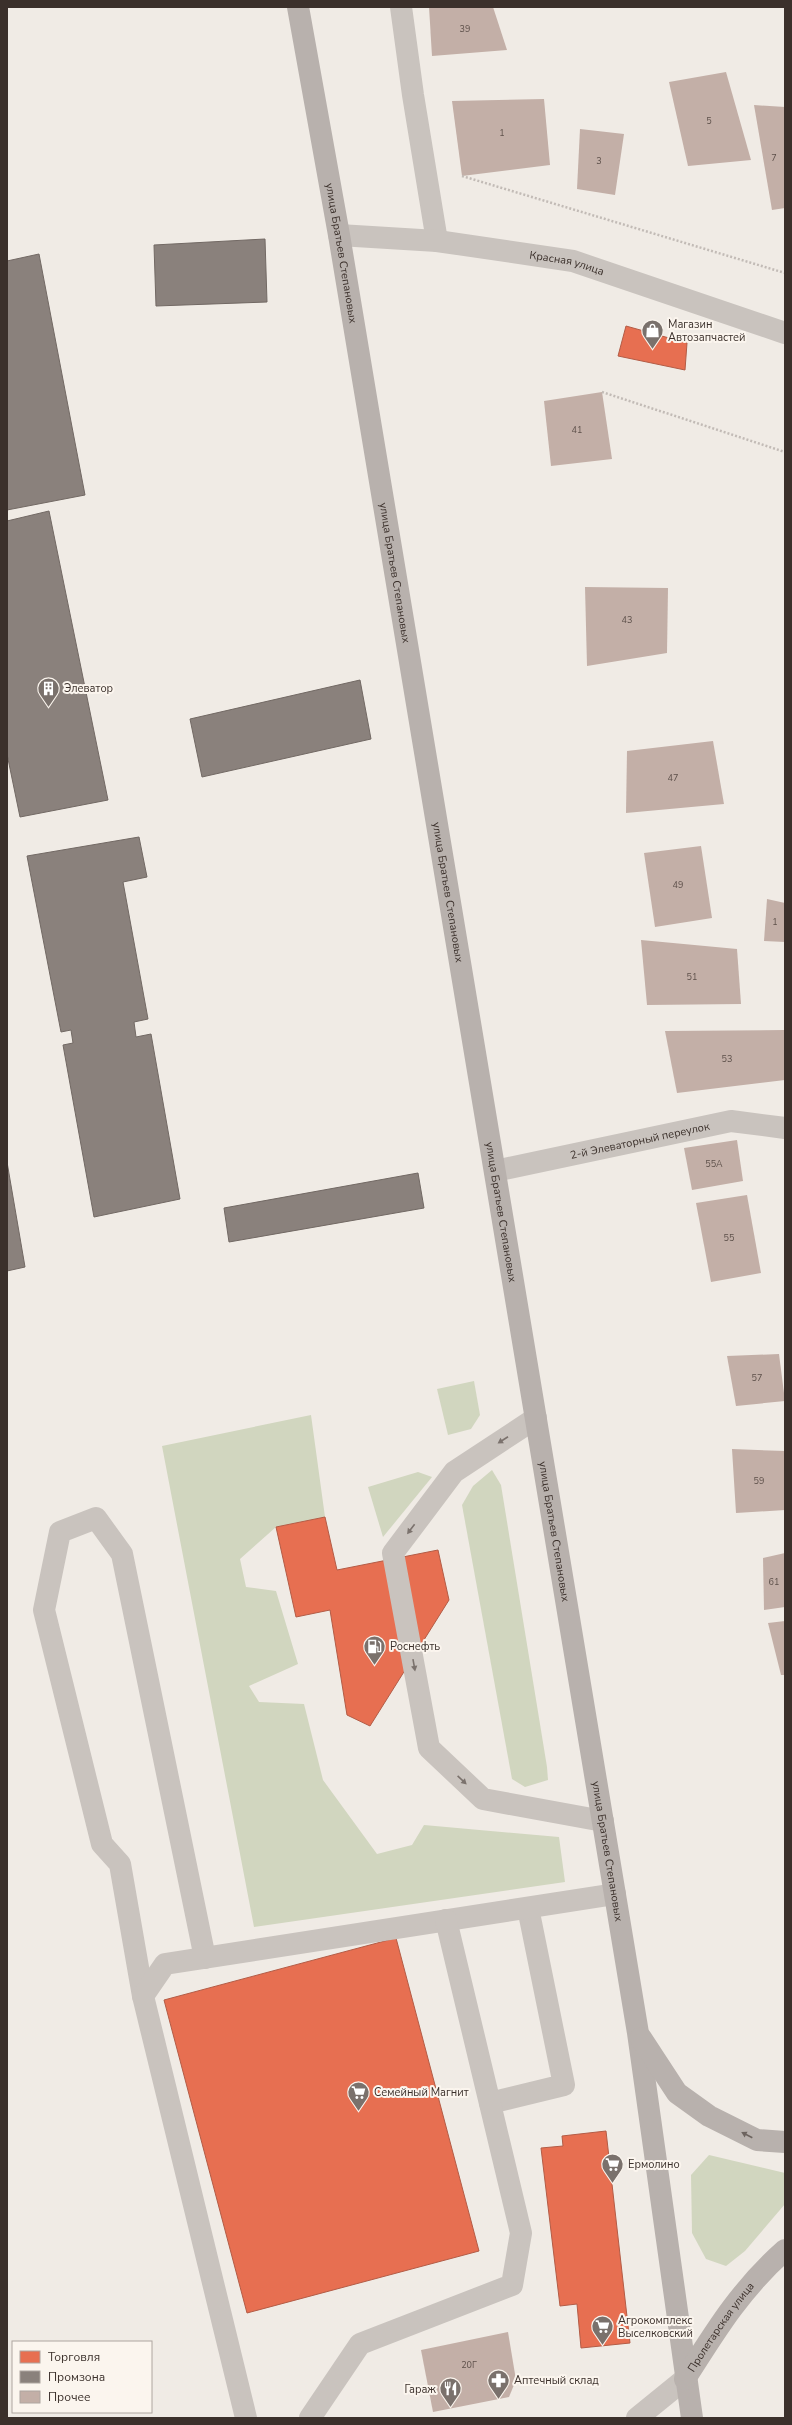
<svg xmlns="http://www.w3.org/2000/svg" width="792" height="2425" viewBox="0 0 792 2425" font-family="'Nunito Sans',sans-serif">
<rect width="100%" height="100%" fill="#f0ebe5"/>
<!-- green -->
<g fill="#d1d6bf">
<polygon points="474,1381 480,1415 471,1429 448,1435 437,1389"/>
<polygon points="311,1415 325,1517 276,1527 240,1559 246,1587 276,1591 298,1664 249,1686 259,1702 304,1704 323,1780 377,1854 412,1845 424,1825 559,1837 565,1882 254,1927 162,1446"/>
<polygon points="492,1470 501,1485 547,1767 548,1780 525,1787 512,1779 462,1505 473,1486"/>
<polygon points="418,1472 432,1477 383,1537 368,1487"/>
<polygon points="709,2155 785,2173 785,2204 745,2251 726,2266 706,2259 692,2233 691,2175"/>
</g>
<!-- shops -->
<g fill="#e76f51" stroke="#b35c46">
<polygon points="626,326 687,343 685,370 618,356"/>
<polygon points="325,1517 337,1570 438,1550 449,1600 370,1726 347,1715 330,1610 296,1617 276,1527"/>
<polygon points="396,1938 479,2251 247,2313 164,2000"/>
<polygon points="606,2131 630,2343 581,2348 577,2304 560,2306 541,2148 563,2146 562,2136"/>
</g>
<!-- industry -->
<g fill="#8a817c" stroke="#726964">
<polygon points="265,239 267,302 156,306 154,245"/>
<polygon points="39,254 85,495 7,510 7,261"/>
<polygon points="49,511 108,800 20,817 7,754 7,521"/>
<polygon points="360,680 371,739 202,777 190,719"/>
<polygon points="139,837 147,877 123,882 148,1019 134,1022 136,1037 151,1034 180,1199 94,1217 63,1045 73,1043 71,1030 61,1032 27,856"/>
<polygon points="7,1162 25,1267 7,1271"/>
<polygon points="418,1173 424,1208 229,1242 224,1208"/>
</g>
<!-- building -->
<g fill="#c3afa7">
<polygon points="429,7 493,7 507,50 432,56"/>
<polygon points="726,72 751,160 688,166 669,82"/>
<polygon points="544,99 550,165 462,176 452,101"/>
<polygon points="754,105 785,107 785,208 772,210"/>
<polygon points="580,129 624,134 615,195 577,189"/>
<polygon points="602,392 612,459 551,466 544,401"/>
<polygon points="585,587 668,588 667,653 587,666"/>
<polygon points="713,741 724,804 626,813 627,751"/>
<polygon points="701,846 712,918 655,927 644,853"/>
<polygon points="767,899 785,903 785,942 764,941"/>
<polygon points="641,940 737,949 741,1004 647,1005"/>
<polygon points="784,1030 785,1080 677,1093 665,1031"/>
<polygon points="737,1140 743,1181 692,1190 684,1148"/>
<polygon points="747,1195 761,1273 711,1282 696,1203"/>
<polygon points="779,1354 785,1401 736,1406 727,1356"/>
<polygon points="732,1449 785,1451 785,1510 736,1513"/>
<polygon points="785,1553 785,1607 764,1610 763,1558"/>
<polygon points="785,1621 785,1675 781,1675 768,1623"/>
<polygon points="508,2332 516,2380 509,2397 433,2412 421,2350"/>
</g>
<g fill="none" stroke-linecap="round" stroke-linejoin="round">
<!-- path -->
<g stroke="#c2bbb6" stroke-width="2.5" stroke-dasharray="2 2" stroke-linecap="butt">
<polyline points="462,176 785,273"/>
<polyline points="602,392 785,452"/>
</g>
<!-- minor -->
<g stroke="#c9c3be" stroke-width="22">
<polyline points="401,7 413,95 437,241"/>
<path id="s1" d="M 339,235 L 437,241 L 573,261 L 785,333"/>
<path id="s2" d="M 495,1171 L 731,1121 L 785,1128"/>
<polyline points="536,1418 454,1472 393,1553 429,1748 483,1799 603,1821"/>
<polyline points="143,1996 120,1864 102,1844 44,1610 60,1532 96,1518 122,1554 205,1958"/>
<polyline points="490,2103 564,2085 528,1908"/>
<polyline points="246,2418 143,1996 165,1964 615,1894"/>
<polyline points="310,2418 360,2344 512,2285 521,2233 446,1920"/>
<polyline points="637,2418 685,2379"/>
</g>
<!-- major -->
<g stroke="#b8b1ad" stroke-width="22">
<path id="s3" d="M 298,7 L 339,235 L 638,2033 L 692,2418"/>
<polyline points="641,2038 677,2093 709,2116 757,2140 785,2142"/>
<path id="s4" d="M 685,2379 C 716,2330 741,2289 785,2250"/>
</g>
</g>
<!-- one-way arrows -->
<defs><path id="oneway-solid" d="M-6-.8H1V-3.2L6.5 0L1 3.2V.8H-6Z"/></defs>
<g fill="#7b726d">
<use href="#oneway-solid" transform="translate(503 1440) rotate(147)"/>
<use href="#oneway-solid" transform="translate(411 1529) rotate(127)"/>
<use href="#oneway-solid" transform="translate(414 1665) rotate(80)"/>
<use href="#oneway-solid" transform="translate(462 1780) rotate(43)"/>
</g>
<use fill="#6d645f" href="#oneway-solid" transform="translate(747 2135) rotate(-153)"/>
<!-- icons -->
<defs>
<symbol id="shop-pin" viewBox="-11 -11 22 30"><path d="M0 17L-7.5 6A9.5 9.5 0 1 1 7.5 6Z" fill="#7a716c" stroke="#fbf5ee"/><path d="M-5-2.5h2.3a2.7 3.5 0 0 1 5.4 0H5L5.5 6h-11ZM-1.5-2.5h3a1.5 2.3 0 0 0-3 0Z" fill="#fff"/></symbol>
<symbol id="building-pin" viewBox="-11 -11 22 30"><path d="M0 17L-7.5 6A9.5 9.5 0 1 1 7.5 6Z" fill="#7a716c" stroke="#fbf5ee"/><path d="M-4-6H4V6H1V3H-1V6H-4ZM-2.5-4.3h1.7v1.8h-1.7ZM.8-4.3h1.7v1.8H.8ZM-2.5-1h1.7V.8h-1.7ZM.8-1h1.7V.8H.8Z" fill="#fff"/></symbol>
<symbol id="fuel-pin" viewBox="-11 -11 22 30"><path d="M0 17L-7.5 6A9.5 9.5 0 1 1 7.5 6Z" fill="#7a716c" stroke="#fbf5ee"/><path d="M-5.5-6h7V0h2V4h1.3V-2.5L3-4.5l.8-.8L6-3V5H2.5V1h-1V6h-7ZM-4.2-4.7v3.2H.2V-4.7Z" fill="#fff"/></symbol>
<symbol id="supermarket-pin" viewBox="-11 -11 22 30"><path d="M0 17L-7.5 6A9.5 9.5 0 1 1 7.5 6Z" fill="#7a716c" stroke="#fbf5ee"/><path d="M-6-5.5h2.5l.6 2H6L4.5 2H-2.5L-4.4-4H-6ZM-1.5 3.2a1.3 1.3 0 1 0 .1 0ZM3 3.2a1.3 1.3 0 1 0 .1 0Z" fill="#fff"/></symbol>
<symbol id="pharmacy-pin" viewBox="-11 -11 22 30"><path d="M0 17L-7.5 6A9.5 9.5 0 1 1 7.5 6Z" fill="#7a716c" stroke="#fbf5ee"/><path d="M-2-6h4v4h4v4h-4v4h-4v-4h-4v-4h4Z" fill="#fff"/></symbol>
<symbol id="restaurant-pin" viewBox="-11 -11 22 30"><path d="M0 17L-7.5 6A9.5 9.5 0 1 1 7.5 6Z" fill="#7a716c" stroke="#fbf5ee"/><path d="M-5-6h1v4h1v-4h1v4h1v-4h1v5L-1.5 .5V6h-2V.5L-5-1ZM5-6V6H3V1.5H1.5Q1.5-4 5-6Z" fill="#fff"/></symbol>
</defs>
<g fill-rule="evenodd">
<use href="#shop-pin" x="640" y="318" width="25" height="34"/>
<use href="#building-pin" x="36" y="676" width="25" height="34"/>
<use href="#fuel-pin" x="362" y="1634" width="25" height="34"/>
<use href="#supermarket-pin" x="346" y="2080" width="25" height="34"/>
<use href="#supermarket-pin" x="600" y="2152" width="25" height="34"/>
<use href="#supermarket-pin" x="590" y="2314" width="25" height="34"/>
<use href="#pharmacy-pin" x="486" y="2368" width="25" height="34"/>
<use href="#restaurant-pin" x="438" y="2376" width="25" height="34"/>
</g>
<g text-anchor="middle" stroke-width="4" stroke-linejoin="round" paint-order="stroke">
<!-- number labels -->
<g font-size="9" fill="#5d504a">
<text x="465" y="32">39</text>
<text x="709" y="124">5</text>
<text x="502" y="136">1</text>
<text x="774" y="161">7</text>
<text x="599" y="164">3</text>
<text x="577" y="433">41</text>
<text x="627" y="623">43</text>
<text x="673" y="781">47</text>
<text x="678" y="888">49</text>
<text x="775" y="925">1</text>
<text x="692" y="980">51</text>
<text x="727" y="1062">53</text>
<text x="714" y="1167">55А</text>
<text x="729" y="1241">55</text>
<text x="757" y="1381">57</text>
<text x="759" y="1484">59</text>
<text x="774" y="1585">61</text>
<text x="469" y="2368">20Г</text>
</g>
<!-- street labels -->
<g font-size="11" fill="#3b302b" stroke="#fbf5ee">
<text dy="4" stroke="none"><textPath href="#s3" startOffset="250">улица Братьев Степановых</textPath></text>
<text dy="4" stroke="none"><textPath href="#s1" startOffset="230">Красная улица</textPath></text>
<text dy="4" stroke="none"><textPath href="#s3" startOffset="574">улица Братьев Степановых</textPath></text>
<text dy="4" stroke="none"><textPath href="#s3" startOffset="898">улица Братьев Степановых</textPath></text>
<text dy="4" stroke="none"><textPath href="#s2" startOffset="148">2-й Элеваторный переулок</textPath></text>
<text dy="4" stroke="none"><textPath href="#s3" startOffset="1222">улица Братьев Степановых</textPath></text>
<text dy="4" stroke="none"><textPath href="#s3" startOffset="1546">улица Братьев Степановых</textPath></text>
<text dy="4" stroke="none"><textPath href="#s3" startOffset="1870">улица Братьев Степановых</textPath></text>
<text dy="4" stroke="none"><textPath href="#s4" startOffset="63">Пролетарская улица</textPath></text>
</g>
<!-- poi labels -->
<g font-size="11" fill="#3b302b" stroke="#fbf5ee" text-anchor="start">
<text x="668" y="328">Магазин<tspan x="668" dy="13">Автозапчастей</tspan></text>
<text x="64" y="692">Элеватор</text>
<text x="390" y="1650">Роснефть</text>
<text x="374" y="2096">Семейный Магнит</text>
<text x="628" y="2168">Ермолино</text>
<text x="618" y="2324">Агрокомплекс<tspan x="618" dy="13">Выселковский</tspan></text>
<text x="514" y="2384">Аптечный склад</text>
<text x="436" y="2393" text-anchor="end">Гараж</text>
</g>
</g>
<!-- border -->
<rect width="792" height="2425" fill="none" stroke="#3b302b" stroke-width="16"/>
<!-- legend -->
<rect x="12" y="2341" width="140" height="72" fill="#fbf5ee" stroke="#aea6a0"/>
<rect x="20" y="2351" width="20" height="12" fill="#e76f51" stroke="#aea6a0"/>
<text x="48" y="2361" font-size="12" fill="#3b302b">Торговля</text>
<rect x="20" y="2371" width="20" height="12" fill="#8a817c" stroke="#aea6a0"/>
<text x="48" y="2381" font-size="12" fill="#3b302b">Промзона</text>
<rect x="20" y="2391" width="20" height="12" fill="#c3afa7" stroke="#aea6a0"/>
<text x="48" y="2401" font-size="12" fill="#3b302b">Прочее</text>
</svg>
